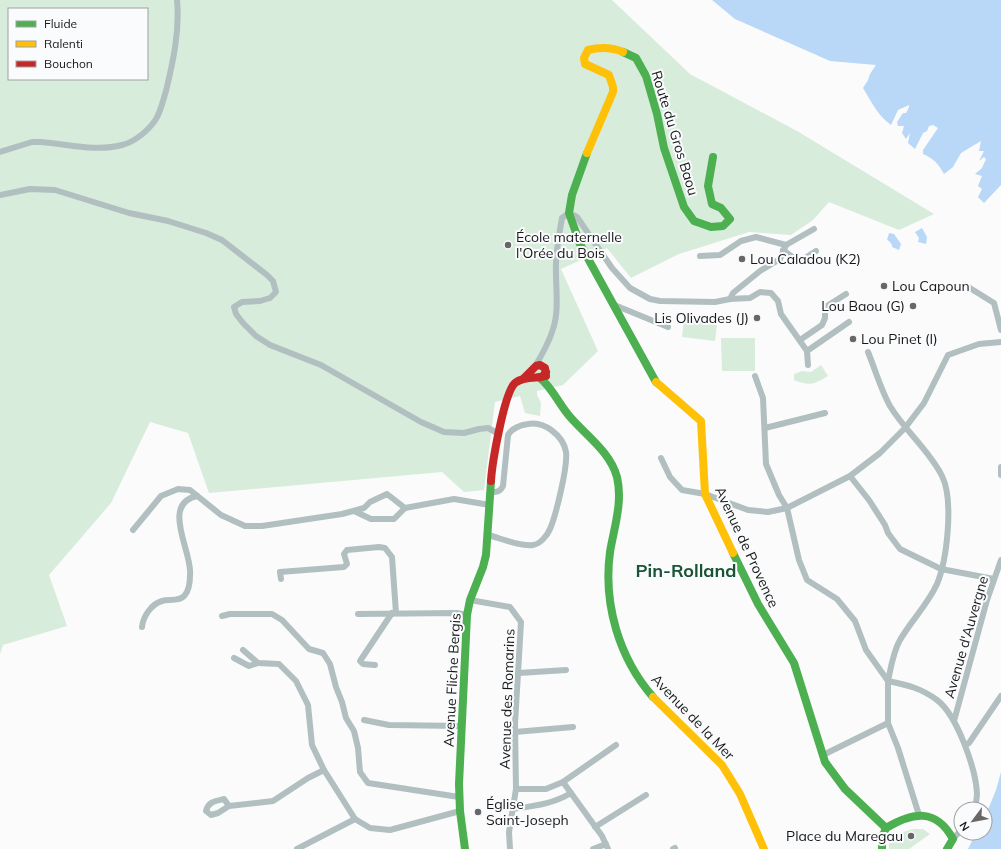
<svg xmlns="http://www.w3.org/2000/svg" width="1001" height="849" viewBox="0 0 1001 849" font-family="Mulish,sans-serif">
<rect width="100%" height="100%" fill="#fbfbfc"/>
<!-- green -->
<g fill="#d7ecda" fill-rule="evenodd">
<path d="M 0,0 L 612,0 L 690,74 L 797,131 L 934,214 L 899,230 L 829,202 L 813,220 L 791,235 L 749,232 L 679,254 L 631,278 L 607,248 L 561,269 L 598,351 L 563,385 L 537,391 L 537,395 L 541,403 L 540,416 L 525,413 L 520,396 L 495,402 L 484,490 L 464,492 L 442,472 L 209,493 L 188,433 L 150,422 L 111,503 L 49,575 L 67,626 L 3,645 L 0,654 ZM 9,9 L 147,9 L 147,79 L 9,79 Z"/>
<polygon points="684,320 717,324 715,341 682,337"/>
<polygon points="721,338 755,338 755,371 722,371"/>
<path d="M 821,365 L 828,376 C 813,385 810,386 794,380 L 794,374 L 802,371 L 811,372 Z"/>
<polygon points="913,829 923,829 930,834 909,849 889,849 889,840 900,833"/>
</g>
<!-- water -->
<g fill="#b9d7f7">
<path d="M 712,0 L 1001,0 L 1001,185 L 984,203 L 978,197 L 982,189 L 978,186 L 982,176 L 975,174 L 982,168 L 986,159 L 984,157 L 979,161 L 984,151 L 979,151 L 981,141 L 961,153 L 953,167 L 944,174 C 938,163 934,159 923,154 L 923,150 L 938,128 L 933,125 L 929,126 L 927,131 L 923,133 L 915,149 L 908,143 L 910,133 L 906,139 L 902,133 L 904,126 L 898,126 L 897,122 L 903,113 L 906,113 L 909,107 L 909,105 L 898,110 L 891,125 C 878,116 871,101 863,88 L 868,80 L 870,74 L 876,65 L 830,61 L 735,19 Z"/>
<polygon points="922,228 927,237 926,244 918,242 919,238 915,232"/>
<polygon points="889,233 894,234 901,244 899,250 892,247 892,245 889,241 887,240"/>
<polygon points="1001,772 1001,849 968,849 976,833 985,833 985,817 996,790"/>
</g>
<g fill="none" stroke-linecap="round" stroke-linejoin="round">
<!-- street -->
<g stroke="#b1bfc0" stroke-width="6">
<path d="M 0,152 L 32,142 L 41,142 C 68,144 95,152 122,145 C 135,142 149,130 156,119 C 161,111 163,100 166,91 C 173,62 180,30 177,0"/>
<polyline points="0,195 30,189 55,190 129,213 168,221 206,233 222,240 267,275 273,281 276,292 270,298 260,301 242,302 234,307 236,314 243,323 256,336 270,345 321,365 421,422 444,432 464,433 479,429 488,428 499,434"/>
<polyline points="786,245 814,229"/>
<polyline points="783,250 799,262 816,251"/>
<polyline points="700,256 720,255 741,241 756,237 786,245 780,259 760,271 733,293 730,299"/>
<polyline points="965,285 994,303 1001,330"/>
<polyline points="612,304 668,327"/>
<polyline points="800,340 822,325 825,318 825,310 827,306 846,294"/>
<polyline points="807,351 808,365"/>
<path d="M 868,352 C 875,369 881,390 890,406 C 905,431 929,450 942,476 C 954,500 947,560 937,584 C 928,604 911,621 900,640 C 893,652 891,667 888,681 C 907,685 921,688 937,700 C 957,715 976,769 977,794 C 977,799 976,804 974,809"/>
<path d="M 534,368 C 542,355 549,343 553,329 C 559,311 556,291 556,273 C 555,254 559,236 562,218 L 569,213 L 577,217 L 612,268 L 630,288 L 650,299 L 660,301 L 715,302 L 730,299 L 750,298 L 760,292 L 771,293 L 778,301 L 781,314 L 807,351 L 849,322"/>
<polyline points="755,376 763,398 766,464 779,495 787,508 799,560 807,580 837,599 855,621 866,650 888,681 888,723 898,748 919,815"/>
<polyline points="765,428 825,413"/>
<polyline points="661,458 670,477 682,490 705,494 748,510 768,512 787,508 850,476 880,453 905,428 924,403 948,355 979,344 1001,342"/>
<polyline points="1001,467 1001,475"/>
<polyline points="850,476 869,500 885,525 888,533 900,549 941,569 994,579"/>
<polyline points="354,511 371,519 394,519 405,508 454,499 490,505"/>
<polyline points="133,530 161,496 178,489 190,490 221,515 245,526 262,526 342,514 364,508 370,502 387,494 405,508"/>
<path d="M 488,535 C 500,538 521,547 533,545 C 540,544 547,536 550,529 C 556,515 568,466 566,452 C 563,435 544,421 528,424 C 521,425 512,428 508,435 L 503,486 C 500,492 497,492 491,492"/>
<polyline points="281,579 280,572 344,567 347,564 344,554 347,550 379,547 385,548 392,557 396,613"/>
<polyline points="470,600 510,607 521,622 515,724 516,789 509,832 510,849"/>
<polyline points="358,614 457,613 467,615"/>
<polyline points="222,616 230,614 272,614 282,620 309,649 323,653 330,664 336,687 342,702 346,718 354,731 358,748 360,772 368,783 459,797"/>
<path d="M 142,627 C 143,617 151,604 162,601 C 169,599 180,602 185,595 C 189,590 190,581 190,575 C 193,553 160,504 197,496"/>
<polyline points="243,650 258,663 279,664 296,681 308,705 312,745 324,770 355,819 370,828 390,830 460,811"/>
<polyline points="234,658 249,666 258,663"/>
<polyline points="375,665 363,664 360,661 392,613"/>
<polyline points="519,673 566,670"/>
<polyline points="364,720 389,725 462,726"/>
<polyline points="954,721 987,600 1001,560"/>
<polyline points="515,732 573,727"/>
<polyline points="965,745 969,743 1001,696"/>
<polyline points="823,755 888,723"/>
<polyline points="563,782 602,836 608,849"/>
<polyline points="516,789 546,789 563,782 616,745"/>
<path d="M 229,806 L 224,799 C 215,801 208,802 206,811 L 211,815 L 218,813 L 229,806 L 273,801 L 308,778 L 324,770"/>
<path d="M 513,809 C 533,806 553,804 571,793"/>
<polyline points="595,827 646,795"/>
<polyline points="953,839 961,830"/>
<polyline points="297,849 355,819"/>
<polyline points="593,849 606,844"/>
<polyline points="673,849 675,848"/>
</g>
<!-- fast -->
<g stroke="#4caf50" stroke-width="8">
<polyline points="623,52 636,58 646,76 657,114 664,148 684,207 694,221 711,227 723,226 730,219 721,208 712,204 708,186 713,157"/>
<polyline points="587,153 572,195 569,213 580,244 656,382"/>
<path d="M 539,377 C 553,388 559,405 571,418 C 587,436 610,452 617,477 C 623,502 614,528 610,552 C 603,604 619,658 653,697"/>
<polyline points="733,553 758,604 794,663 825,762 845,789 886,828"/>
<polyline points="465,849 460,811 459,784 467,615 470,600 483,567 486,555 491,481"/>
<path d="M 882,849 L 882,838 L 886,828 C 913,812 936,808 953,839 L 947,849"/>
</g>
<!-- slow -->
<g stroke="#ffc107" stroke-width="8">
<path d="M 587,153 L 613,92 L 613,87 L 609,75 L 585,64 L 584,58 L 588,50 C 600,47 611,47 623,52"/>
<polyline points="656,382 701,421 705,494 733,553"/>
<polyline points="653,697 722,765 740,794 764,849"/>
</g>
<!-- jam -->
<g stroke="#c62828" stroke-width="8">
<polyline points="524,378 536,366 540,365 545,368 546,376"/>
<path d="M 491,481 C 492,464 504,393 515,383 C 522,377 534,378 542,377 L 546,372"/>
</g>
</g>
<!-- markers -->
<g fill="#676768" stroke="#fafbfd" stroke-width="1.5">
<circle cx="508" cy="245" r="4"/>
<circle cx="742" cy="259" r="4"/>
<circle cx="884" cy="286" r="4"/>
<circle cx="913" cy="306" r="4"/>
<circle cx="757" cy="318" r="4"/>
<circle cx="853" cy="339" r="4"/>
<circle cx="478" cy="812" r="4"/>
<circle cx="911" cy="836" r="4"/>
</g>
<g text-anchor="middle" stroke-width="4" stroke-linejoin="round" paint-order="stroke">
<!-- street labels -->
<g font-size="14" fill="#181818" stroke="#fafbfd">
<text transform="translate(675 133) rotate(73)" y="5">Route du Gros Baou</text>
<text transform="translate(747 547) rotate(65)" y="5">Avenue de Provence</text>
<text transform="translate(966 637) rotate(-74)" y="5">Avenue d'Auvergne</text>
<text transform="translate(452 680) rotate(-87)" y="5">Avenue Fliche Bergis</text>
<text transform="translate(507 699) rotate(-88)" y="5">Avenue des Romarins</text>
<text transform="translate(693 717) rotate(46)" y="5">Avenue de la Mer</text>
</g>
<!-- poi labels -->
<g font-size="14" fill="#181818" stroke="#fafbfd" text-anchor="start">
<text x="516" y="242">École maternelle<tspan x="516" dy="16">l'Orée du Bois</tspan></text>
<text x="750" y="264">Lou Caladou (K2)</text>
<text x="892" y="291">Lou Capoun</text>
<text x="905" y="311" text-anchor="end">Lou Baou (G)</text>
<text x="749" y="323" text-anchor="end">Lis Olivades (J)</text>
<text x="861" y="344">Lou Pinet (I)</text>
<text x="486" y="809">Église<tspan x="486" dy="16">Saint-Joseph</tspan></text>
<text x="903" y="841" text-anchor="end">Place du Maregau</text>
</g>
<!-- district labels -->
<g font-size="18" font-weight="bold" fill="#1a5434" stroke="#fafbfd">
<text x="686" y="577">Pin-Rolland</text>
</g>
</g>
<!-- legend -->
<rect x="8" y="8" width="140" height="72" fill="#fafbfd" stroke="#a0a0a1"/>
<rect x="16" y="21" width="20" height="6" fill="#4caf50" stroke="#a0a0a1"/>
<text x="44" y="28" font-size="12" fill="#181818">Fluide</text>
<rect x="16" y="41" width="20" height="6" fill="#ffc107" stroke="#a0a0a1"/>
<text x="44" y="48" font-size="12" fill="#181818">Ralenti</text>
<rect x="16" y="61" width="20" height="6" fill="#c62828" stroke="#a0a0a1"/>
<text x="44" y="68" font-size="12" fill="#181818">Bouchon</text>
<!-- north arrow -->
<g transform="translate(973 821) rotate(238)"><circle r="19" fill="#fafbfd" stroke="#a0a0a1"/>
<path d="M0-3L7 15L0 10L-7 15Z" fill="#676768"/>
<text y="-6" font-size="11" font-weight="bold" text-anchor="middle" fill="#181818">N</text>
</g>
</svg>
